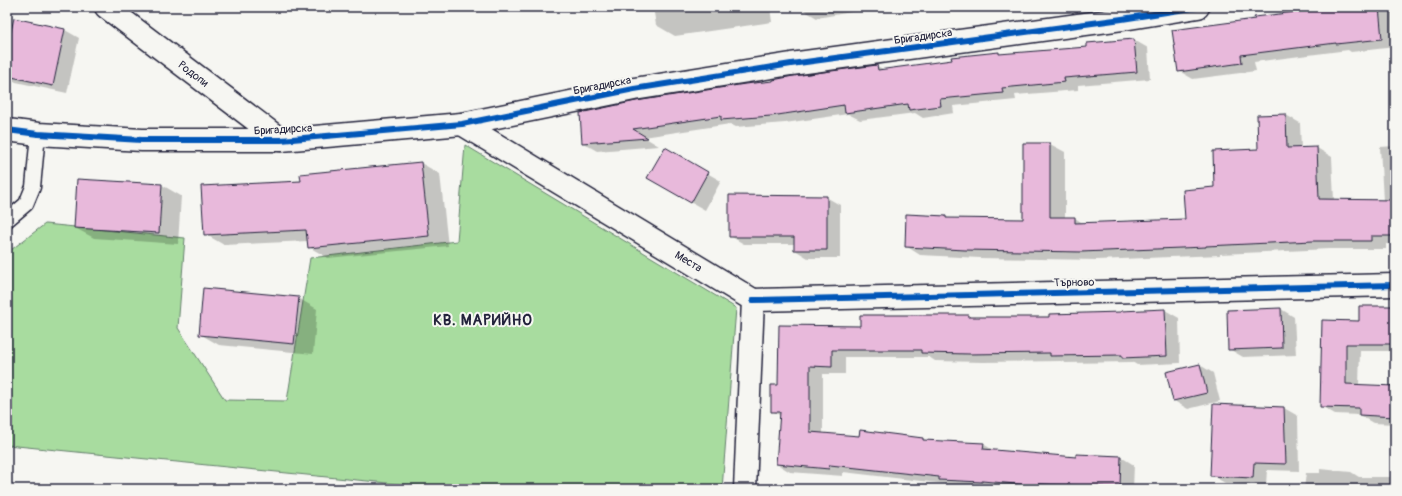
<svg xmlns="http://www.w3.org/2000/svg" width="1402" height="496" viewBox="0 0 1402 496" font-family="Pangolin,sans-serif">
<rect width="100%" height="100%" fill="#f6f6f2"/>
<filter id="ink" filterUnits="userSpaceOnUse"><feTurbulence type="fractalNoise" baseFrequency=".025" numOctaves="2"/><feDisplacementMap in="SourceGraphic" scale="8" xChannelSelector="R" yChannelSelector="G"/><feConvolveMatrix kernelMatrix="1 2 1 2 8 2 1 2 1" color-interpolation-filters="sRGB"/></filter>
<g filter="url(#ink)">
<!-- green -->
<polygon fill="#a8dc9f" stroke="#657f6d" points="465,145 736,308 722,489 447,489 7,445 7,253 45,224 185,238 178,328 225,400 287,401 310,258 457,241"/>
<!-- shadow -->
<g fill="#0003">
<polygon points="653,7 770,7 772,22 675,36 656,25"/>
<polygon points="798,7 880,7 817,18"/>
<polygon points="1340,7 1395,7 1395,47 1351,52 1348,50 1254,62 1256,71 1193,79 1179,71"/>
<polygon points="15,19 65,30 79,38 67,93 16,82 7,77 7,53"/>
<polygon points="1134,40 1148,48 1150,79 1078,85 1078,90 1015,95 1016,100 953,106 954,113 923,118 915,113 860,120 848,114 785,123 736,127 730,124 644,137 659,146 597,151 583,143 774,82 877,66 885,70 998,54 1001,55 1088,48"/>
<polygon points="1286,115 1300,123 1301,149 1317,148 1332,157 1334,200 1383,201 1380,147 1395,146 1395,244 1386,244 1386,249 1329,249 1220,254 1220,255 1097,260 980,258 920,255 906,246 946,217 950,219 1024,220 1024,144 1050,144 1065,152 1065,218 1075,218 1084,224 1187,220 1215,188 1259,150"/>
<polygon points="665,149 721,181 705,210 648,178"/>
<polygon points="421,163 440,174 448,246 328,258 309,247 308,241 224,245 205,234 302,182 301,175"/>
<polygon points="78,180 162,185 181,196 178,244 94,238 75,228"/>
<polygon points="826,197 840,205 840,258 808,258 795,250 795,244 744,244 730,236"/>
<polygon points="298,298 317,309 313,354 219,345 200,334"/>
<polygon points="1395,307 1395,351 1360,351 1359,385 1395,387 1395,424 1373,423 1359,415 1335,414 1321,406 1323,321 1360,322"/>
<polygon points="1281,309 1294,317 1296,355 1243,357 1229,349"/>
<polygon points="1165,310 1179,318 1180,363 1137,365 1132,362 1065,363 1061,361 983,362 935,361 929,357 845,357 845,374 823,374 823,434 860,437 923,439 928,442 983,444 995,451 1077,458 1121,457 1134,465 1133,489 985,489 954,488 947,484 843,472 843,476 790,472 777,464 781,416 772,411 779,386 861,327 921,316 969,316 972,318 1050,318"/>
<polygon points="1200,365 1213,373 1220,401 1188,409 1174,401 1167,373"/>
<polygon points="1284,408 1298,416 1299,471 1267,470 1266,485 1225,483 1211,475"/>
<polygon points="1320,469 1351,472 1359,477 1395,477 1395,489 1304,489 1306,473 1320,473"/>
</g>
<!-- building -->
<g fill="#e8b9db" stroke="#22223b">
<polygon points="1338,7 1379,7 1382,39 1336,44 1336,43 1241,55 1242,63 1178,72 1172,30 1255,19 1254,17"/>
<polygon points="14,18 65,29 53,86 7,76 7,48"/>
<polygon points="1134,39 1137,72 1064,78 1065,82 1002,88 1003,93 940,99 941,106 909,110 908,104 845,113 844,105 771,116 721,120 721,116 633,129 648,138 582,143 580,113 636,101 745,84 773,81 773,80 793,76 877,65 878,70 952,60 951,57 999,52 999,54 1087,47 1087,43"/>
<polygon points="1286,114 1287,148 1317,147 1319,199 1395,200 1395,236 1371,236 1371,241 1313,241 1206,246 1206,247 1081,252 965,250 905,247 906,214 946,216 946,218 1023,219 1023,143 1050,143 1050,217 1075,217 1075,223 1185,219 1183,190 1214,187 1213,151 1258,149 1257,115"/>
<polygon points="665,147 708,172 691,203 647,178"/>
<polygon points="421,162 429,236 308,248 306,230 204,235 201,186 301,181 300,174"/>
<polygon points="77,179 162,184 159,233 74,228"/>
<polygon points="729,195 827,196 827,250 794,250 794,237 729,237"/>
<polygon points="203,288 299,297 294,344 199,335"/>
<polygon points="1359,306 1395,306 1395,344 1346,344 1346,384 1395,386 1395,417 1359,415 1359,408 1320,407 1322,320 1359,321"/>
<polygon points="1281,308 1282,348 1228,350 1227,310"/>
<polygon points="1165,309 1167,356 1122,358 1122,355 1050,356 1050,353 969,354 921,353 921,350 832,350 832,367 810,366 810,432 859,436 860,430 923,438 923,440 984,443 983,449 1076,457 1076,454 1121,456 1120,487 1038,484 1038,486 982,481 982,482 939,480 939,477 830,465 829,469 776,464 780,412 771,412 771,385 778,385 779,325 860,326 860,315 969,315 969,317 1049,317 1049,314 1121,312 1121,311"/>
<polygon points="1200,364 1207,393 1173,401 1166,372"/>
<polygon points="1213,404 1284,407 1286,464 1254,463 1253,478 1210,476"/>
</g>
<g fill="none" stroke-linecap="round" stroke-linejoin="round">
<defs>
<polyline id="service" points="7,220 26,204 33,187 38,134"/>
<g id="minor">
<path id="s1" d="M 106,7 L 281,140"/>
<path id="s2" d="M 462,124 L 753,300 L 745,489"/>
<polyline points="7,130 38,134 142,140 281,140 462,124 634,89 791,64 1122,19 1198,7"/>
<polyline points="753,300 1395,285"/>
</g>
</defs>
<!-- service casing -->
<use href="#service" stroke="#22223b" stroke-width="17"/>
<!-- minor casing -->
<use href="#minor" stroke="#22223b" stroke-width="25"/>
<!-- service -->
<use href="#service" stroke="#f6f6f2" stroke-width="14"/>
<!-- minor -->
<use href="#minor" stroke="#f6f6f2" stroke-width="22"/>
<defs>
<g id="cycleway">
<polyline points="7,130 38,134 142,140 281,140 462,124 634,89 791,64 1122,19 1198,7"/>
<polyline points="753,300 1395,285"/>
</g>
</defs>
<!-- cycleway casing -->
<use href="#cycleway" stroke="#f6f6f2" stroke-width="8"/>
<!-- cycleway -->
<use href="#cycleway" stroke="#0057b8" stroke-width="6"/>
</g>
</g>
<g text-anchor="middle" stroke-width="4" stroke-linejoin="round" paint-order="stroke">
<!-- street labels -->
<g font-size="11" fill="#22223b" stroke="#f6f6f2">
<text transform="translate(923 36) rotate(-8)" y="4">Бригадирска</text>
<text dy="4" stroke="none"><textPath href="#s1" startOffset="110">Родопи</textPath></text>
<text transform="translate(602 85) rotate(-11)" y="4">Бригадирска</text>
<text transform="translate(283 129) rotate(-3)" y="4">Бригадирска</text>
<text dy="4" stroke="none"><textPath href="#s2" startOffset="265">Места</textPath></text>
<text transform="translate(1074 282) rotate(-1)" y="4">Търново</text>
</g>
<!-- district labels -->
<g font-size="15" font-weight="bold" letter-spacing="1" fill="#22223b" stroke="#f6f6f2">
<text x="483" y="325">КВ. МАРИЙНО</text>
</g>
</g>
<!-- margin -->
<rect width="1402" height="496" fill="none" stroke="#f6f6f2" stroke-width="24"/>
<rect x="12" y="12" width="1378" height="472" fill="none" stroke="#22223b" stroke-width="1.5" filter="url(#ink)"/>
</svg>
